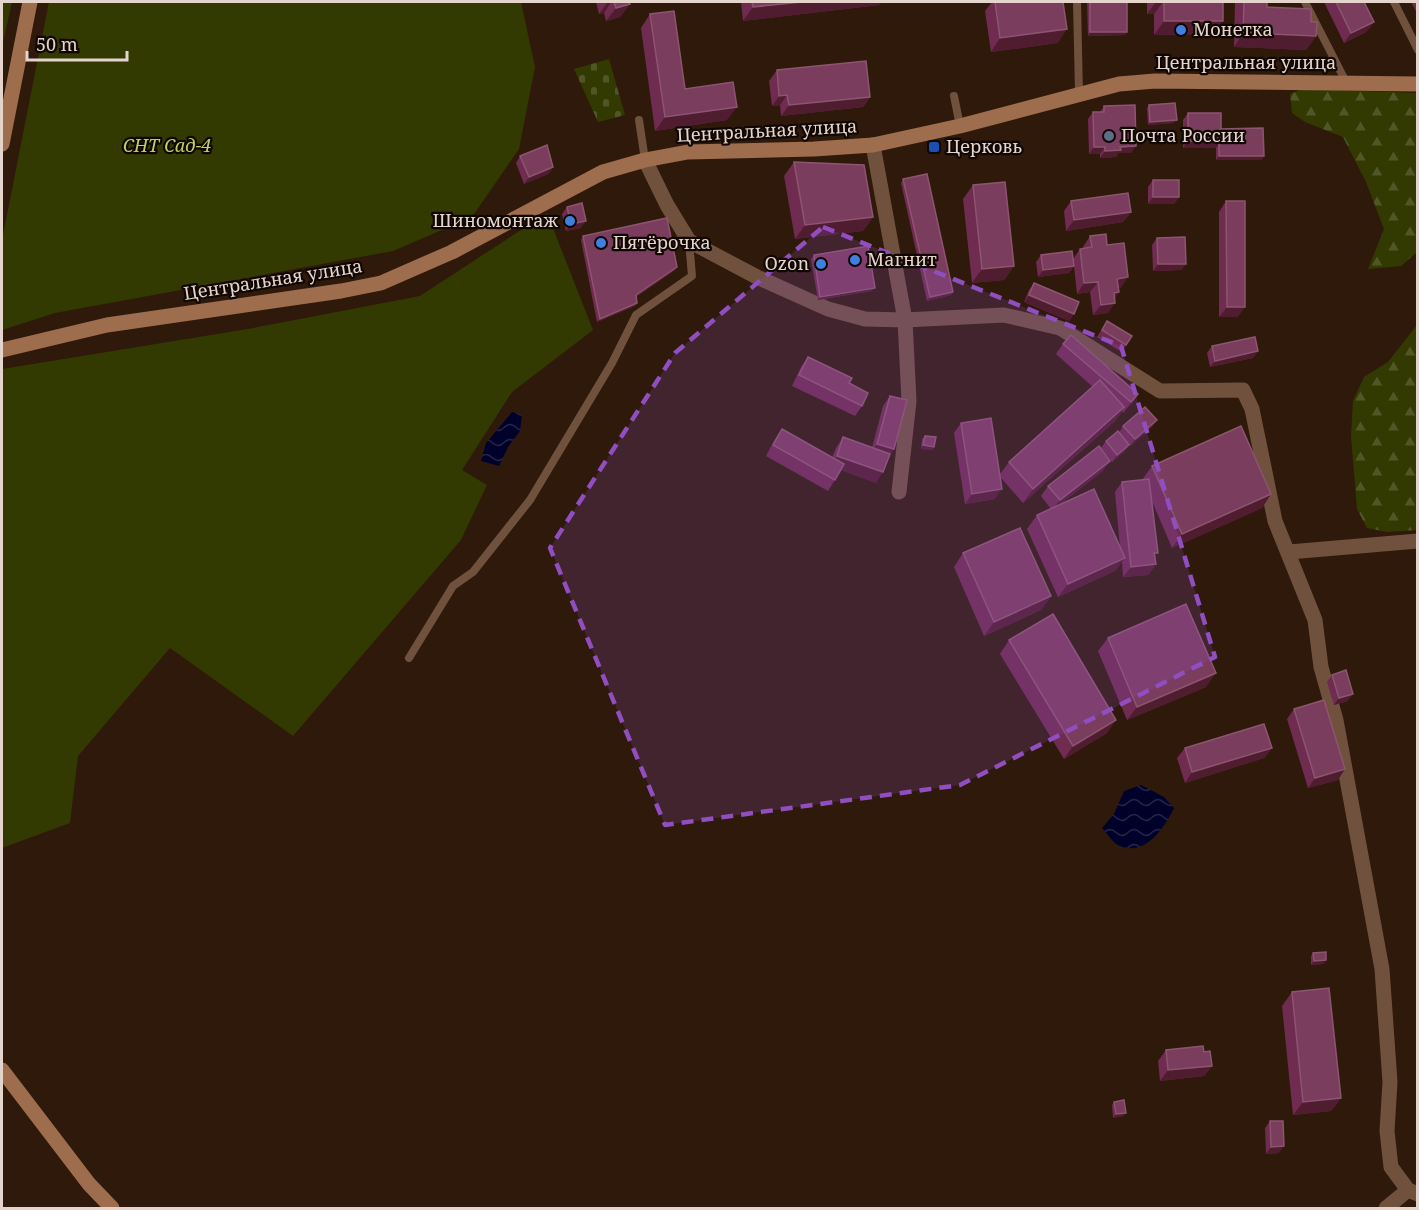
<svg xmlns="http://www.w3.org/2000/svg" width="1419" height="1210" viewBox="0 0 1419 1210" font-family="'Noto Serif',serif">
<defs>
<pattern id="forest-firs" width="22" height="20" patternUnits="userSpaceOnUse" patternTransform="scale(1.5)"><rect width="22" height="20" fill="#323a02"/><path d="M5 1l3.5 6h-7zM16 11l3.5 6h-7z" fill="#505626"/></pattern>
<pattern id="cemetery-stones" width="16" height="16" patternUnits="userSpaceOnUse" patternTransform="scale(1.5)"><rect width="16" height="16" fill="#323a02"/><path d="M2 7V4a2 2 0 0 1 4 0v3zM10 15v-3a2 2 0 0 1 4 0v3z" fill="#505626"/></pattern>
<pattern id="water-waves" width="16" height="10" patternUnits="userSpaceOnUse" patternTransform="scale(1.5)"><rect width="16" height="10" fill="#00012a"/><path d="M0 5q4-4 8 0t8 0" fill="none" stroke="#252548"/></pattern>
</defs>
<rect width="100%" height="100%" fill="#2f190b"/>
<!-- green -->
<g fill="#323a02">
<polygon points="2,2 12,2 2,47"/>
<polygon points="49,2 521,2 535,67 519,149 472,217 393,251 55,313 2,330 2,240"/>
<polygon points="547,213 593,330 512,392 462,470 487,485 461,540 293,736 170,648 78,756 70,823 2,848 2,369 248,329 420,296"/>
</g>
<!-- forest -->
<g fill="url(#forest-firs)">
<polygon points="1302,89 1417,93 1417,252 1401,266 1368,269 1384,229 1366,182 1343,137 1305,122 1292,113 1290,94"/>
<polygon points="1417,325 1417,530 1387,532 1367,528 1357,509 1351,436 1353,401 1364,377 1388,362"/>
</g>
<!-- cemetery -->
<polygon fill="url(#cemetery-stones)" points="609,59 625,115 598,122 574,69"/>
<!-- water -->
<g fill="url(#water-waves)">
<polygon points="512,412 522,415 520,431 508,447 499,466 481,461 486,443"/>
<path d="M 1141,785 L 1164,797 L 1174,808 C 1164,829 1144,858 1118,845 C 1112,842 1107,833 1102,828 L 1114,814 L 1124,791 Z"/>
</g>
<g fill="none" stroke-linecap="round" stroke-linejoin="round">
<!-- lane -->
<g stroke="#70513e" stroke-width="8">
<polyline points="1077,2 1079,94"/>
<polyline points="1305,2 1346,82"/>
<polyline points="1394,2 1418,50"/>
<polyline points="954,96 960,126"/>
<polyline points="639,120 645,160"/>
<polyline points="409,658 453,586 473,572 530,500 612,363 636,315 692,276 689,241"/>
</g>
<!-- street -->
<g stroke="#70513e" stroke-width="15">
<polyline points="873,145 905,320 909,401 899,492"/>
<polyline points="645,160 667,205 689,241 757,277 828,309 865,319 905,320 1004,315 1060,328 1160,391 1243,390 1252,409 1275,521 1315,620 1321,667 1336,720 1382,969 1390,1082 1387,1131 1391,1167 1408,1190 1418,1194"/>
<polyline points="1289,552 1418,541"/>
<polyline points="1386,1208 1408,1190"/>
</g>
<!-- secondary -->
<g stroke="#9d6d4d" stroke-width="15">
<polyline points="2,144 30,2"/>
<polyline points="2,350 107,325 341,291 381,283 452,252 603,172 645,160 688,152 814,149 873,145 960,126 1119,84 1155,81 1418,84"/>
<polyline points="2,1070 89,1184 112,1208"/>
</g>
</g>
<!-- wall -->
<g fill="#6f2b50">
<polygon points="596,2 629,2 630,4 620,17 606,21 604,13 599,14"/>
<polygon points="741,2 881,2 879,5 743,21"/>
<polygon points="992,2 1063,2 1058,43 991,52 985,11"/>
<polygon points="1087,2 1127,2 1125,35 1088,36"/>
<polygon points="1147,2 1223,2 1214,34 1154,35 1154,14 1147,14"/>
<polygon points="1235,2 1267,2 1267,7 1311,22 1316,36 1306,50 1234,47"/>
<polygon points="1324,2 1364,2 1374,22 1366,32 1344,43"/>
<polygon points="1411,2 1418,2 1418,15"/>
<polygon points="650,14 685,89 727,120 655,131 641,28"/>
<polygon points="777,70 870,97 863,107 781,116 780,105 772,106 769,81"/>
<polygon points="1149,105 1174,123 1148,125 1147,108"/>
<polygon points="1104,106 1131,153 1118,153 1116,157 1100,158 1100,154 1089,154 1088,119 1093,112 1100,112"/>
<polygon points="1188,113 1221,129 1264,156 1261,160 1216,160 1216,148 1183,148 1183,120"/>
<polygon points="520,156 553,167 548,174 524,184 516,163"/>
<polygon points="794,162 873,217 863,231 795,239 784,176"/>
<polygon points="903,179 953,292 951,295 927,301 901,183"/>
<polygon points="1153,180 1179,197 1174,204 1148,204 1148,187"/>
<polygon points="973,185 1014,266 1004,280 972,283 963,199"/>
<polygon points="1071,201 1131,212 1123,222 1066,231 1064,211"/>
<polygon points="1226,201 1238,317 1219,317 1219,212"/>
<polygon points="567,207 581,228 566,231 562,214"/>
<polygon points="583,236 677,267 675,270 636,297 637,303 635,306 597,322 581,240"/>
<polygon points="1090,236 1107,245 1121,288 1119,288 1108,313 1093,315 1090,292 1077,294 1074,266 1069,273 1038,277 1036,262 1041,255 1073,259 1080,249 1083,248 1083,247"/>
<polygon points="1157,238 1186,264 1181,270 1153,271 1152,245"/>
<polygon points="814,255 872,291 818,300 811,259"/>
<polygon points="1034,283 1074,314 1069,321 1024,302 1029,290"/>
<polygon points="1107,321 1132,336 1122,352 1097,337"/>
<polygon points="1063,344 1138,394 1131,404 1123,413 1122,411 1115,421 1023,503 1001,478 995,499 965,504 954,433 961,423 1000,474 1009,462 1093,387 1056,354"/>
<polygon points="1212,346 1258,351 1253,358 1210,367 1207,353"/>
<polygon points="808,357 849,383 862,406 855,416 792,386 801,367"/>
<polygon points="890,396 894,449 889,456 876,483 841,470 828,491 766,456 775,439 782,429 832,458 836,448 843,437 872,448 883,406"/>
<polygon points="1157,420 1152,427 1130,446 1129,445 1124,452 1112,462 1101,448 1106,441 1119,433 1123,426"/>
<polygon points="925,436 934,447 932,450 921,449 922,439"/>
<polygon points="1152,466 1271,494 1262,508 1172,548 1152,501 1156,564 1148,575 1123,577 1122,562 1115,571 1058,597 1027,529 1037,515 1051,509 1041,496 1048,486 1103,471 1059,505 1120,547 1115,492 1122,482 1142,480"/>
<polygon points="963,553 1051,596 1041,610 984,636 954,567"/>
<polygon points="1108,638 1206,687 1127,720 1098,651"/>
<polygon points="1009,640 1107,733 1064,759 1000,654"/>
<polygon points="1332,675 1348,701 1334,705 1327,682"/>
<polygon points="1294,709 1338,780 1308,788 1287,719"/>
<polygon points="1185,748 1272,748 1264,758 1185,783 1177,758"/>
<polygon points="1313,953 1324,964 1311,965 1311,956"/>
<polygon points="1292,992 1341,1098 1331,1111 1293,1115 1282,1006"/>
<polygon points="1166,1050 1204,1052 1212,1066 1204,1076 1160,1081 1158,1061"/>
<polygon points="1114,1102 1123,1116 1113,1118 1112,1105"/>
<polygon points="1270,1121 1279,1153 1266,1154 1265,1128"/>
</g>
<!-- shaded-wall -->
<g fill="#501c2f">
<polygon points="608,2 611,2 604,13 599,14"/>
<polygon points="708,2 722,2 707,3"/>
<polygon points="802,2 881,2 879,5 743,21 753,7"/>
<polygon points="1156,2 1163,2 1154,14 1147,14"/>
<polygon points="630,4 620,17 606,21 616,8"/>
<polygon points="1164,21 1223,21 1214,34 1154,35"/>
<polygon points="1374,22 1366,32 1344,43 1351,33"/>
<polygon points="1067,29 1058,43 991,52 1000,38"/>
<polygon points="1090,32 1127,32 1125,35 1088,36"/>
<polygon points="1243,33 1316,36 1306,50 1234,47"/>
<polygon points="787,95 780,105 772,106 779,96"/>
<polygon points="870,97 863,107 781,116 789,105"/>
<polygon points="737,107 727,120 655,131 665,117"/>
<polygon points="1177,120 1174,123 1148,125 1150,122"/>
<polygon points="1188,141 1221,141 1216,148 1183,148"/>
<polygon points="1136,146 1131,153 1118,153 1116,157 1100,158 1105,151 1120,147"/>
<polygon points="1094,147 1105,147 1100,154 1089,154"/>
<polygon points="1219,156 1264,156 1261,160 1216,160"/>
<polygon points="553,167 548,174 524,184 529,177"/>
<polygon points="1153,197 1179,197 1174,204 1148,204"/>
<polygon points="1131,212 1123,222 1066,231 1074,220"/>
<polygon points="873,217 863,231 795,239 805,225"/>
<polygon points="586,221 581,228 566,231 571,224"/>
<polygon points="1158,264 1186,264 1181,270 1153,271"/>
<polygon points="1014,266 1004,280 972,283 982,269"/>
<polygon points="1074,266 1069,273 1038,277 1043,270"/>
<polygon points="677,267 675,270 634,298 636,295"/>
<polygon points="1128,277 1121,288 1110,289 1117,279"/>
<polygon points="1098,282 1090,292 1077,294 1084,283"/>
<polygon points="875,288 872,291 818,300 820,297"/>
<polygon points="953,292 951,295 927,301 930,297"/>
<polygon points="1119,292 1112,303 1114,293"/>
<polygon points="1029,295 1074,314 1069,321 1024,302"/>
<polygon points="637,303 635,306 597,322 600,319"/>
<polygon points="1115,303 1108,313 1093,315 1101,305"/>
<polygon points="1227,307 1245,307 1238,317 1219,317"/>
<polygon points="1258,351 1253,358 1210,367 1215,361"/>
<polygon points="1138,394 1131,404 1123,413 1131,402"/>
<polygon points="1124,407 1115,421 1023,503 1033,489"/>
<polygon points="1157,420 1152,427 1130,446 1135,439"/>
<polygon points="877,444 894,449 887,459 870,454"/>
<polygon points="923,445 934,447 932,450 921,449"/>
<polygon points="1129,445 1124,452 1112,462 1117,455"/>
<polygon points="837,456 883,472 876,483 829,466"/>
<polygon points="1110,461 1103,471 1052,510 1060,500"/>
<polygon points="1002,489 995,499 965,504 972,494"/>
<polygon points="1271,494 1262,508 1172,548 1182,534"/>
<polygon points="1125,558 1115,571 1058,597 1068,584"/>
<polygon points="1156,564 1148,575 1123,577 1131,567"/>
<polygon points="1051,596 1041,610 984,636 994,622"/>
<polygon points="1216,673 1206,687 1127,720 1137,707"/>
<polygon points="1353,694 1348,701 1334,705 1339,698"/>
<polygon points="1116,720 1107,733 1064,759 1073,746"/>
<polygon points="1272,748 1264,758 1185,783 1192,772"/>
<polygon points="1345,769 1338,780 1308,788 1315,778"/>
<polygon points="1326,960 1324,964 1311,965 1314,961"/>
<polygon points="1212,1066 1204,1076 1160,1081 1168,1070"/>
<polygon points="1341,1098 1331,1111 1293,1115 1303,1102"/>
<polygon points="1126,1113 1123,1116 1113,1118 1116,1114"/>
<polygon points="1284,1146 1279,1153 1266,1154 1271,1147"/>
</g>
<!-- building -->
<g fill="#7b3d5d" stroke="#8c556f" stroke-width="1.5">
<polygon points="614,2 629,2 630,4 616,8"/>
<polygon points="752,2 802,2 753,7"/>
<polygon points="995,2 1063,2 1067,29 1000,38"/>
<rect x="1090" y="2" width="37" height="30"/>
<rect x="1164" y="2" width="59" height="19"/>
<polygon points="1244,2 1267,2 1267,7 1311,9 1311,22 1317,22 1316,36 1243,33"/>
<polygon points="1336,2 1364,2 1374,22 1351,33"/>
<polygon points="674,11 685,89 733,82 737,107 665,117 650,14"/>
<polygon points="866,61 870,97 789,105 787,95 779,96 777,70"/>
<polygon points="1175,103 1177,120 1150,122 1149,105"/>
<polygon points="1135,105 1136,146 1120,147 1121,150 1105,151 1105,147 1094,147 1093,112 1104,112 1104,106"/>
<rect x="1188" y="113" width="33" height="28"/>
<polygon points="1263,128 1264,156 1219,156 1219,145 1221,141 1221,129"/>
<polygon points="547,145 553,167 529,177 520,156"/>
<polygon points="794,162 864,165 873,217 805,225"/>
<polygon points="927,174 953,292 930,297 903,179"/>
<rect x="1153" y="180" width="26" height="17"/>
<polygon points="1005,182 1014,266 982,269 973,185"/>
<polygon points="1128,193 1131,212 1074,220 1071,201"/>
<polygon points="1226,201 1245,201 1245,307 1227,307"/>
<polygon points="582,203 586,221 571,224 567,207"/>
<polygon points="667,218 677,267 636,295 637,303 600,319 583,236"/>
<polygon points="1106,234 1107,245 1124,243 1128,277 1117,279 1119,292 1114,293 1115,303 1101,305 1098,282 1084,283 1080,249 1092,247 1090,236"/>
<polygon points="1185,237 1186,264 1158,264 1157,238"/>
<polygon points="868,246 875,288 820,297 814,255"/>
<polygon points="1072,251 1074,266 1043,270 1041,255"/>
<polygon points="1034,283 1079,302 1074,314 1029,295"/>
<polygon points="1107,321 1132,336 1126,345 1102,330"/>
<polygon points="1071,335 1138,394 1131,402 1063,344"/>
<polygon points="1255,337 1258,351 1215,361 1212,346"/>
<polygon points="808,357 852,378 849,383 868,393 862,406 799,375"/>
<polygon points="1100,380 1124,407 1033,489 1009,462"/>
<polygon points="890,396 907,400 894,449 877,444"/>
<polygon points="1145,407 1157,420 1135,439 1123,426"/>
<polygon points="991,418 1002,489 972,494 961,423"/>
<polygon points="1241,426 1271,494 1182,534 1152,466"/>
<polygon points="782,429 844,464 835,480 773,445"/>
<polygon points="1118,431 1129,445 1117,455 1106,441"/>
<polygon points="925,436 936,437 934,447 923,445"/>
<polygon points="843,437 890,454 883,472 837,456"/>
<polygon points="1099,446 1110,461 1060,500 1048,486"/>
<polygon points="1149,479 1158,553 1154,553 1156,564 1131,567 1122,482"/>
<polygon points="1094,489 1125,558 1068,584 1037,515"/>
<polygon points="1020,528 1051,596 994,622 963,553"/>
<polygon points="1186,604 1216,673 1137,707 1108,638"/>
<polygon points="1053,614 1116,720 1073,746 1009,640"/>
<polygon points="1346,670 1353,694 1339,698 1332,675"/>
<polygon points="1324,700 1345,769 1315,778 1294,709"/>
<polygon points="1264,724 1272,748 1192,772 1185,748"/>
<polygon points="1326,952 1326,960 1314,961 1313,953"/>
<polygon points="1329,988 1341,1098 1303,1102 1292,992"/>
<polygon points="1203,1046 1204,1052 1210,1051 1212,1066 1168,1070 1166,1050"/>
<polygon points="1124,1100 1126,1113 1116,1114 1114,1102"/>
<polygon points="1270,1121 1283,1121 1284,1146 1271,1147"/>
</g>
<!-- marked area -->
<path fill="#904ec1" fill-opacity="0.2" stroke="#904ec1" stroke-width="4.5" stroke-dasharray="12 8" stroke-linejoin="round" d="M 823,227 L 1121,346 L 1215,657 L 960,785 L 665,825 L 550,548 L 675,353 Z"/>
<!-- markers -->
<g fill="#3f7fe0" stroke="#100703" stroke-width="2">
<circle cx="1181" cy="30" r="6"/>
<circle cx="570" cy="221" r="6"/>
<circle cx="601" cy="243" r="6"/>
<circle cx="855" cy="260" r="6"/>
<circle cx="821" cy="264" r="6"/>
</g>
<circle fill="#5c6f8a" stroke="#100703" stroke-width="2" cx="1109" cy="136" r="6"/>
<rect fill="#1a4fb4" stroke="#100703" stroke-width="2" x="928" y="141" width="12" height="12" rx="3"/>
<g text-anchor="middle" stroke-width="4.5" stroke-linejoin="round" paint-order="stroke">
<!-- poi labels -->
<g font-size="18" fill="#e4d4cb" stroke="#100703" text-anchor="start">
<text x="1193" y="36">Монетка</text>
<text x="1121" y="142">Почта России</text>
<text x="946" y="153">Церковь</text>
<text x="558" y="227" text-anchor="end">Шиномонтаж</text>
<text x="613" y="249">Пятёрочка</text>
<text x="867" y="266">Магнит</text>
<text x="809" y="270" text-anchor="end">Ozon</text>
</g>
<!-- street labels -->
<g font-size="18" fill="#e4d4cb" stroke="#100703">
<text x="1246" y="69">Центральная улица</text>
<text transform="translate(767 131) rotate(-3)" y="6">Центральная улица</text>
<text transform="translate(273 280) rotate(-9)" y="6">Центральная улица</text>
</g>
<!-- park labels -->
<g font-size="18" font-style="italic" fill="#bed35f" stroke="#100703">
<text x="167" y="152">СНТ Сад-4</text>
</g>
</g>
<!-- border -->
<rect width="1419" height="1210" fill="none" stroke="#e4d4cb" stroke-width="6"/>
<!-- scale -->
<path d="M27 51v9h100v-9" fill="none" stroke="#e4d4cb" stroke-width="3"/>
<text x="36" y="51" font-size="18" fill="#e4d4cb" stroke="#100703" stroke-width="4.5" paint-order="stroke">50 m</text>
</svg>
